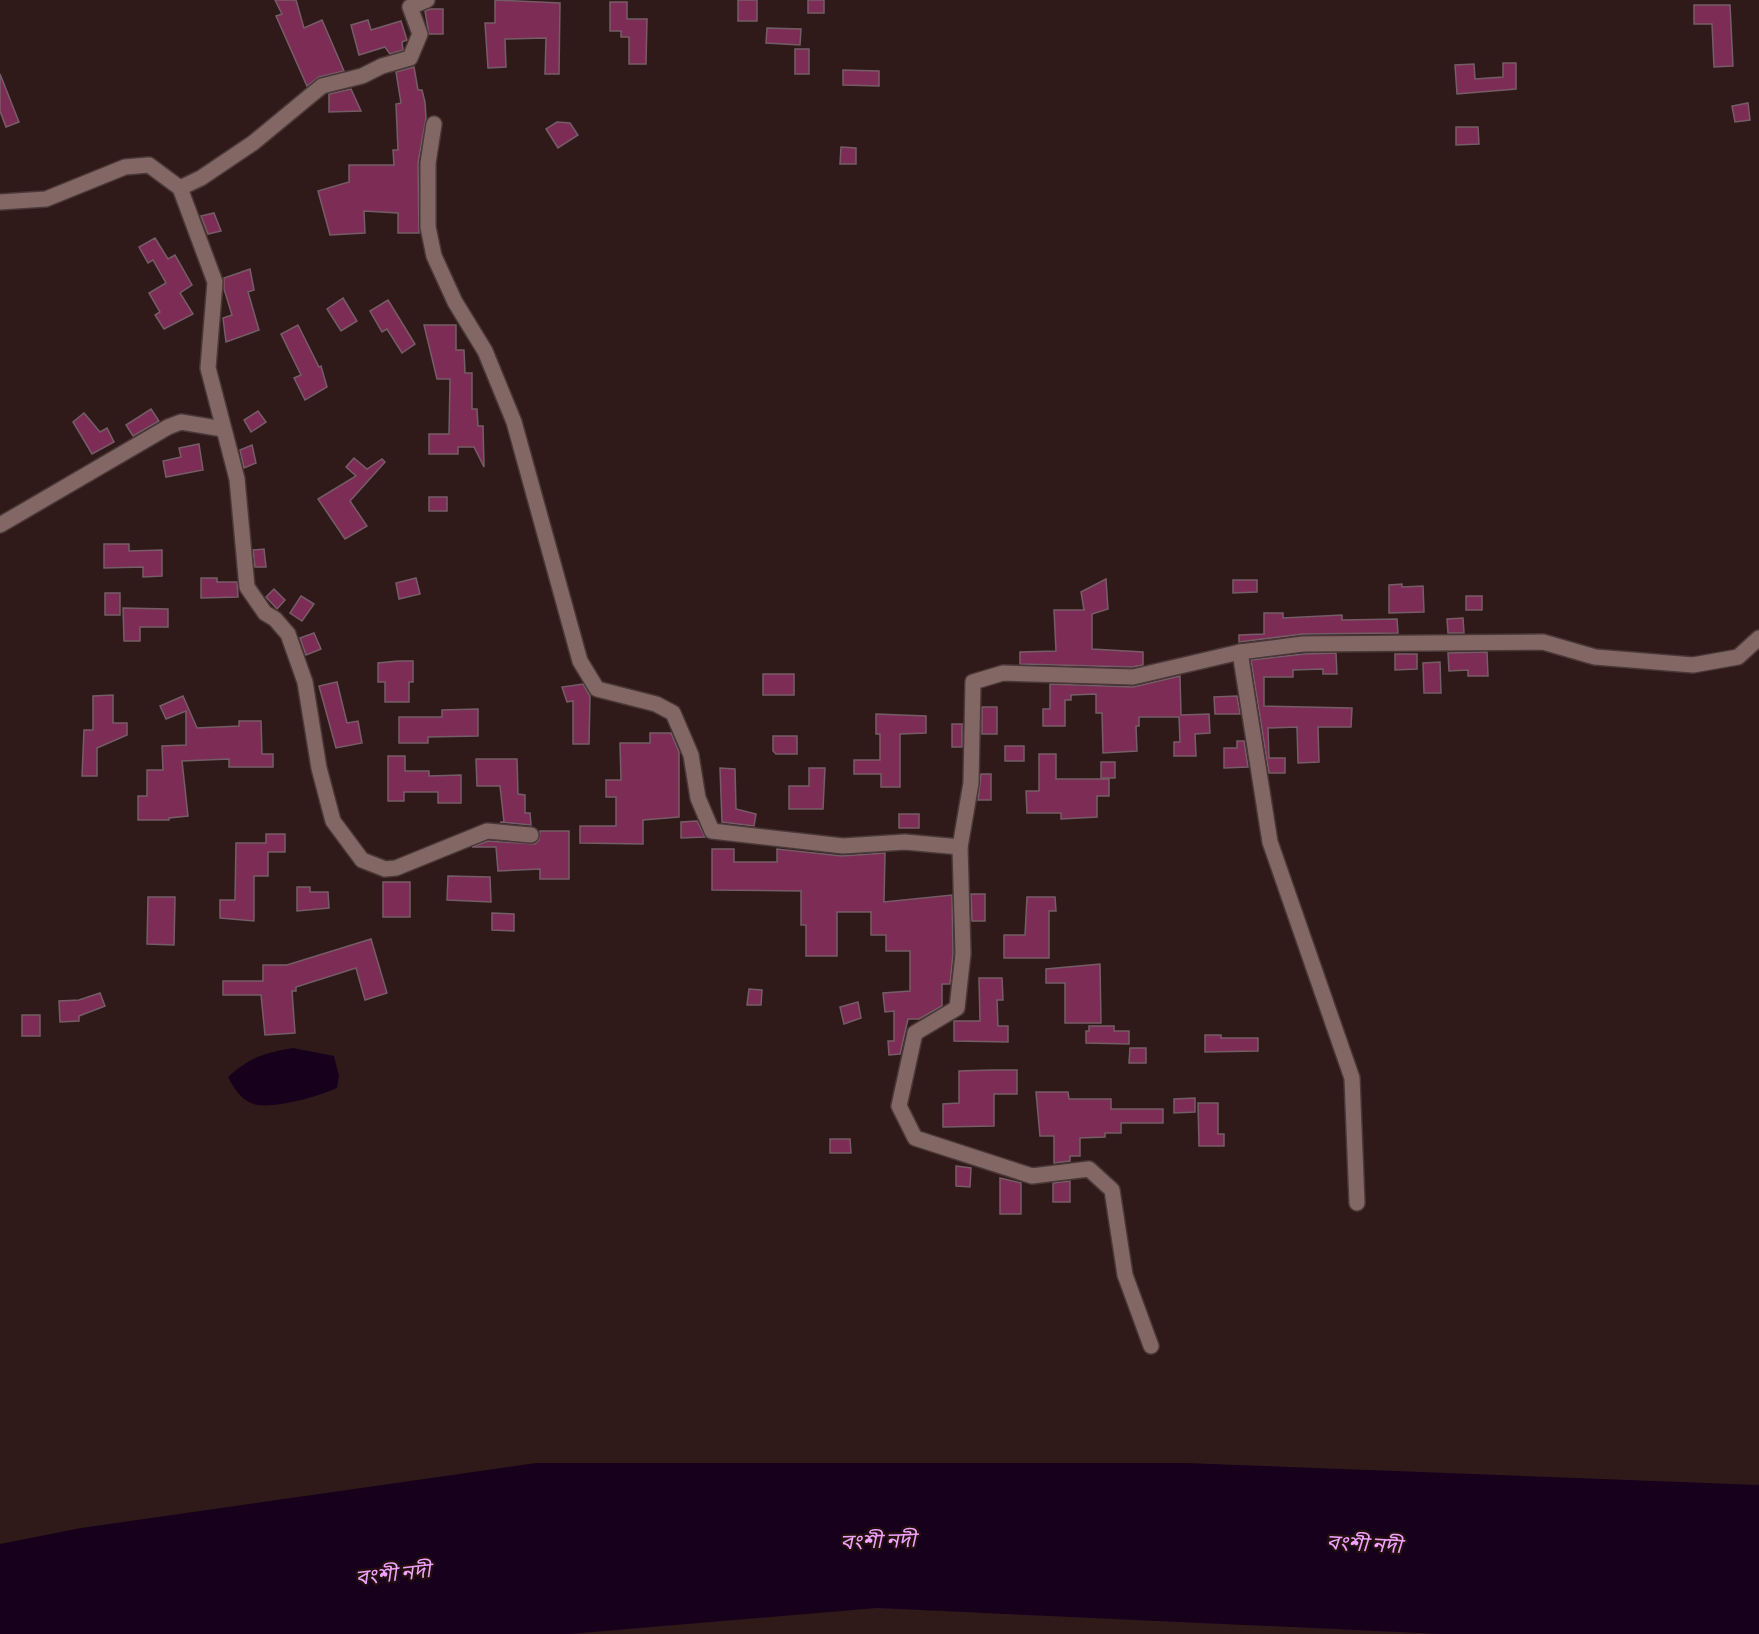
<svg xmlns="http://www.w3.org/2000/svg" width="1759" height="1634" viewBox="0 0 1759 1634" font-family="Barlow,'Noto Sans Bengali',sans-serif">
<rect width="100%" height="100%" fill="#301a19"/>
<!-- water -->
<g fill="#17001c">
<path d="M 293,1048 L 334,1056 L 339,1076 L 337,1088 C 320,1096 277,1108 258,1105 C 243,1103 234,1089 228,1077 C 250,1057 264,1053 293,1048 Z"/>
<polygon points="536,1463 1185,1463 1759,1485 1759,1634 1442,1634 877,1608 569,1634 0,1634 0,1544 81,1528"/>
</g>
<!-- building -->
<g fill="#7d2d55" stroke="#755d67" stroke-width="1.5">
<polygon points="275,0 296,0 304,28 322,20 344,71 319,77 307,86 276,16 282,14"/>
<polygon points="495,0 560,3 559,74 545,74 546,38 505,39 506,67 488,68 485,23 495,23"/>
<rect x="738" y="0" width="19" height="21"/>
<rect x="808" y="0" width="16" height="13"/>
<polygon points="610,2 627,2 627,19 647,19 646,64 629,64 629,37 621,37 621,31 610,31"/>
<polygon points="1694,5 1730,5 1733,66 1714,67 1712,24 1694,24"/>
<polygon points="430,9 443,9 443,34 429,34 425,11"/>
<polygon points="368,20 371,30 401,21 407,40 402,42 403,50 390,54 385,47 359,55 351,25"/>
<polygon points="767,28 801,29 800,45 766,43"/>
<rect x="795" y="49" width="14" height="25"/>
<polygon points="1503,63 1516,63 1516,89 1457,94 1455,65 1474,64 1475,79 1503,77"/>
<polygon points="414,67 418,90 422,90 425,102 426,118 418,163 419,233 398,233 398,213 364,211 365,233 330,235 318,191 349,182 349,165 394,165 393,150 398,150 396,104 401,103 396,72"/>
<polygon points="843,70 879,71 879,86 843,85"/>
<polygon points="0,74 19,122 6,127 0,111"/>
<polygon points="351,89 361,111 329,112 329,94"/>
<polygon points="1748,103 1750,120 1735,122 1732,106"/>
<polygon points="557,122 570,123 578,135 558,148 546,129"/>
<polygon points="1456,127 1478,127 1479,144 1456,145"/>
<polygon points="841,147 856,148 856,164 840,164"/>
<polygon points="214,213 221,231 208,234 201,216"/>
<polygon points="155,238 168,259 175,255 192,285 180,293 193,314 164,329 155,315 160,312 149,293 166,283 153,260 148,263 139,247"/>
<polygon points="250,269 254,290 248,292 259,330 226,342 223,318 232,315 224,289 224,278"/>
<polygon points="343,298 357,321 341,331 327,309"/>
<polygon points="388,300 415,344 402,353 387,329 382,332 370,311"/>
<polygon points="298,325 319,367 321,366 327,387 305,400 294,378 301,375 281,334"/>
<polygon points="424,325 456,325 456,350 464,350 465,373 472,373 472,409 477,409 478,426 483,426 484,467 474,447 458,447 458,454 429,454 429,434 449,434 450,379 437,379"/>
<polygon points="151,409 159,421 133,436 126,425"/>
<polygon points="258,411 266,422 251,432 244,420"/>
<polygon points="84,413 100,432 107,428 114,442 92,454 73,422"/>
<polygon points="199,444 203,470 166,477 163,461 181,457 179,448"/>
<polygon points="252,445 256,463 244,468 240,450"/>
<polygon points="354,458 367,469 382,459 385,462 350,501 367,526 345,539 318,499 356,476 346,467"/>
<rect x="429" y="497" width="18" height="14"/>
<polygon points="104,544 129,544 129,551 162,550 162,576 143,577 143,567 104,568"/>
<polygon points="264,549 266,567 255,567 253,550"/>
<polygon points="201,578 217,578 217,582 237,582 238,597 201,598"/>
<polygon points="416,578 420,594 399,599 396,583"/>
<polygon points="1106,579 1108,609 1092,614 1092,649 1143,652 1143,665 1132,667 1020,664 1020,652 1056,651 1054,610 1084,610 1081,592"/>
<polygon points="1233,580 1257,580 1257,592 1233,593"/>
<polygon points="1402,584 1402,587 1423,586 1424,612 1389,613 1389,585"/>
<polygon points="274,589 285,600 277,609 266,597"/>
<rect x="105" y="593" width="15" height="22"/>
<polygon points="301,596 314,604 302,621 290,613"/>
<rect x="1466" y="596" width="16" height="14"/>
<polygon points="123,608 168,609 168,627 140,627 140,641 124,641"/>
<polygon points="1264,613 1283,613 1283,618 1342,615 1342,620 1397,619 1398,633 1303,634 1239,642 1239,635 1264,634"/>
<polygon points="1463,618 1464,633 1448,633 1447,619"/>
<polygon points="314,633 321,649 306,655 300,638"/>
<polygon points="1487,652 1488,676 1468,676 1468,670 1449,671 1448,653"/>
<polygon points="1336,653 1337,674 1323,674 1323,669 1293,670 1293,677 1264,677 1264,706 1352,708 1351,727 1318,727 1319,762 1298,763 1297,727 1268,728 1269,758 1285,758 1285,773 1269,773 1251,660 1304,654"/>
<polygon points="1395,654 1417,654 1417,669 1395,670"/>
<polygon points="398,661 413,661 413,682 409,682 409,702 385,702 385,682 378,682 378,663"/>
<polygon points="1440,662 1441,693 1424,693 1423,663"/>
<rect x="763" y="674" width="31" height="21"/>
<polygon points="1180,676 1181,715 1209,714 1210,733 1195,734 1196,756 1174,756 1174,742 1180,742 1179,717 1139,717 1139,726 1136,726 1137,751 1103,753 1102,713 1096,713 1096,694 1071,695 1071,700 1065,700 1065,726 1043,726 1043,709 1050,709 1050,684 1133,687"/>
<polygon points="337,682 347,723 358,721 362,743 336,748 319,686"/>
<polygon points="583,684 590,696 589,744 573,744 573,701 567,702 562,687"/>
<polygon points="113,695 113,723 127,723 127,735 97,748 97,776 82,776 84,730 93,730 93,696"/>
<polygon points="183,696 197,728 239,726 239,721 261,721 262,754 273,754 273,767 229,767 229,759 182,761 188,816 169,818 169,820 138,820 138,796 147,796 147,770 163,770 162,746 186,745 186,711 166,719 160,706"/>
<polygon points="1237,696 1240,714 1215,714 1214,697"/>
<rect x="982" y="707" width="15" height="27"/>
<polygon points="478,709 478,736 428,737 428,743 399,743 399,717 442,717 442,710"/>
<polygon points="876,714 926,716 926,733 900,734 900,787 881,787 881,774 854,774 854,760 880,760 880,734 876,734"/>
<rect x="952" y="724" width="10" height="23"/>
<polygon points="650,733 671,733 679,752 679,817 643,820 643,844 580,843 580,826 616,826 616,797 606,797 606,780 621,780 620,743 650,743"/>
<polygon points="773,736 797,736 797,754 776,754 773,751"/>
<polygon points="1237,741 1244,741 1248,767 1224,768 1224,748 1237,748"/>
<rect x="1005" y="746" width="19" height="15"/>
<polygon points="1039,754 1056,754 1056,779 1109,779 1109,796 1097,796 1097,817 1061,819 1061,813 1027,813 1026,791 1039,791"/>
<polygon points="388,756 405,756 405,771 429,771 429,776 461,775 461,803 438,803 438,792 404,792 404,801 388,801"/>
<polygon points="476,759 517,759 518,794 525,795 525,813 530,813 531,825 500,822 504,822 500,786 477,786"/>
<rect x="1101" y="762" width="14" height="16"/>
<polygon points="720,768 735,769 736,809 756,814 754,826 722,822"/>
<polygon points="809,768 825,768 823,809 789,809 789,786 809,786"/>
<polygon points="981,774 991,774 991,800 978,800"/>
<rect x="899" y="814" width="20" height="14"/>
<polygon points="697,821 705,837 681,838 681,822"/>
<polygon points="540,831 569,831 569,879 540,879 540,869 498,871 496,847 472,847 488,841 535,844 539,840"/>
<polygon points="266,834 285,834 285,852 268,852 268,876 254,876 254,921 220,918 220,900 235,900 236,843 266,843"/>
<polygon points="712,849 734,849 734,862 777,862 777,849 842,856 885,853 884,902 952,895 953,954 950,984 942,984 942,1006 919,1019 908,1019 900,1054 889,1055 888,1041 894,1041 894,1011 885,1012 883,993 910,991 910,951 886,951 886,935 871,935 871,912 837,912 837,956 806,956 806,925 801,925 801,891 712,890"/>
<polygon points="448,876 490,877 491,902 447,900"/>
<rect x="383" y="882" width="27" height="35"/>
<polygon points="297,887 310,887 310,892 328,892 329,908 297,911"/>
<polygon points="971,894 985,894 985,921 972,921"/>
<polygon points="148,897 175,897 174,945 147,944"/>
<polygon points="1027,897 1055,897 1056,911 1049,911 1049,958 1004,958 1004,935 1025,935"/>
<polygon points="492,913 514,914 514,931 492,930"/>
<polygon points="371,939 387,993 365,1000 356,968 296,987 296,991 292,991 295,1033 265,1035 261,995 223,995 223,981 263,981 263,965 287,965"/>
<polygon points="1100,964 1101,1023 1065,1023 1065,983 1046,983 1046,969"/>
<polygon points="979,978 1002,978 1003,1000 997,1000 998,1026 1008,1026 1008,1042 954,1041 954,1021 980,1021"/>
<polygon points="749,989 762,990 761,1005 747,1005"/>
<polygon points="100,993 105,1006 79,1016 79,1021 60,1022 59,1001 79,1000"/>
<polygon points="858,1002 861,1018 844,1024 840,1007"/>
<rect x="22" y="1015" width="18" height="21"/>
<polygon points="1089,1026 1114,1026 1114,1031 1129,1031 1129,1044 1086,1043 1086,1031 1089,1031"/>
<polygon points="1205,1035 1221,1035 1221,1038 1258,1038 1258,1051 1205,1052"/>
<polygon points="1130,1048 1146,1048 1146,1063 1129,1063"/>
<polygon points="992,1070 1017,1070 1017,1094 994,1094 994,1126 943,1127 943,1104 959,1103 959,1071"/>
<polygon points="1036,1092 1068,1092 1069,1099 1111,1099 1111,1109 1163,1109 1163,1123 1121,1123 1121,1133 1105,1133 1105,1137 1080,1138 1080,1156 1070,1156 1070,1161 1054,1163 1054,1136 1040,1136"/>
<polygon points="1195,1098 1195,1112 1174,1113 1174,1099"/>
<polygon points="1198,1103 1218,1103 1218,1134 1224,1134 1224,1146 1199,1146"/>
<polygon points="830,1139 850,1139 851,1153 830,1153"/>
<polygon points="956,1166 971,1168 970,1187 956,1186"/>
<polygon points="1000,1178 1021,1183 1021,1214 1000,1214"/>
<polygon points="1070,1181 1070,1202 1053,1202 1053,1183"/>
</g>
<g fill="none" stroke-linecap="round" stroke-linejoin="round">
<defs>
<g id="minor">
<polyline points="434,124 428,163 428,227 434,256 455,302 485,351 514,422 580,661 597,689 656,704 673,713 691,755 698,798 712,831 843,846 905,842 960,847 971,783 973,682 1003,673 1133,677 1240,652 1303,644 1543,642 1595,657 1693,665 1738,657 1759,638"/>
<polyline points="180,188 215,282 208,368 237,479 247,587 265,613 275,619 288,634 305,682 319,768 333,821 362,860 385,869 396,868 487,831 531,835"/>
<polyline points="0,202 46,199 125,167 149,165 180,188 201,178 253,143 322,86 362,76 382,66 410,58 420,34 410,7 427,0"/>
<polyline points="0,525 168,427 181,422 223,429"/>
<polyline points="1240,652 1270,842 1352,1078 1357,1203"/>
<polyline points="960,847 963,954 957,1008 915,1033 899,1106 915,1138 1032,1176 1089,1169 1112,1190 1125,1275 1151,1346"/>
</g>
</defs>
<!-- minor casing -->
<use href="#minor" stroke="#4a3838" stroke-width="18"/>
<!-- minor -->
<use href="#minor" stroke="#836765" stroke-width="15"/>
</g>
<g text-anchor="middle" stroke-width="4.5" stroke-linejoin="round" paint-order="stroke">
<!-- water labels -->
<g font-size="21" font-style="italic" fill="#f0a2fe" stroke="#251010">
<text transform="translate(878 1541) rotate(-2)" y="7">বংশী নদী</text>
<text transform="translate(1364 1544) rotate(3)" y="7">বংশী নদী</text>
<text transform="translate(393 1574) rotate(-6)" y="7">বংশী নদী</text>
</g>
</g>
</svg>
